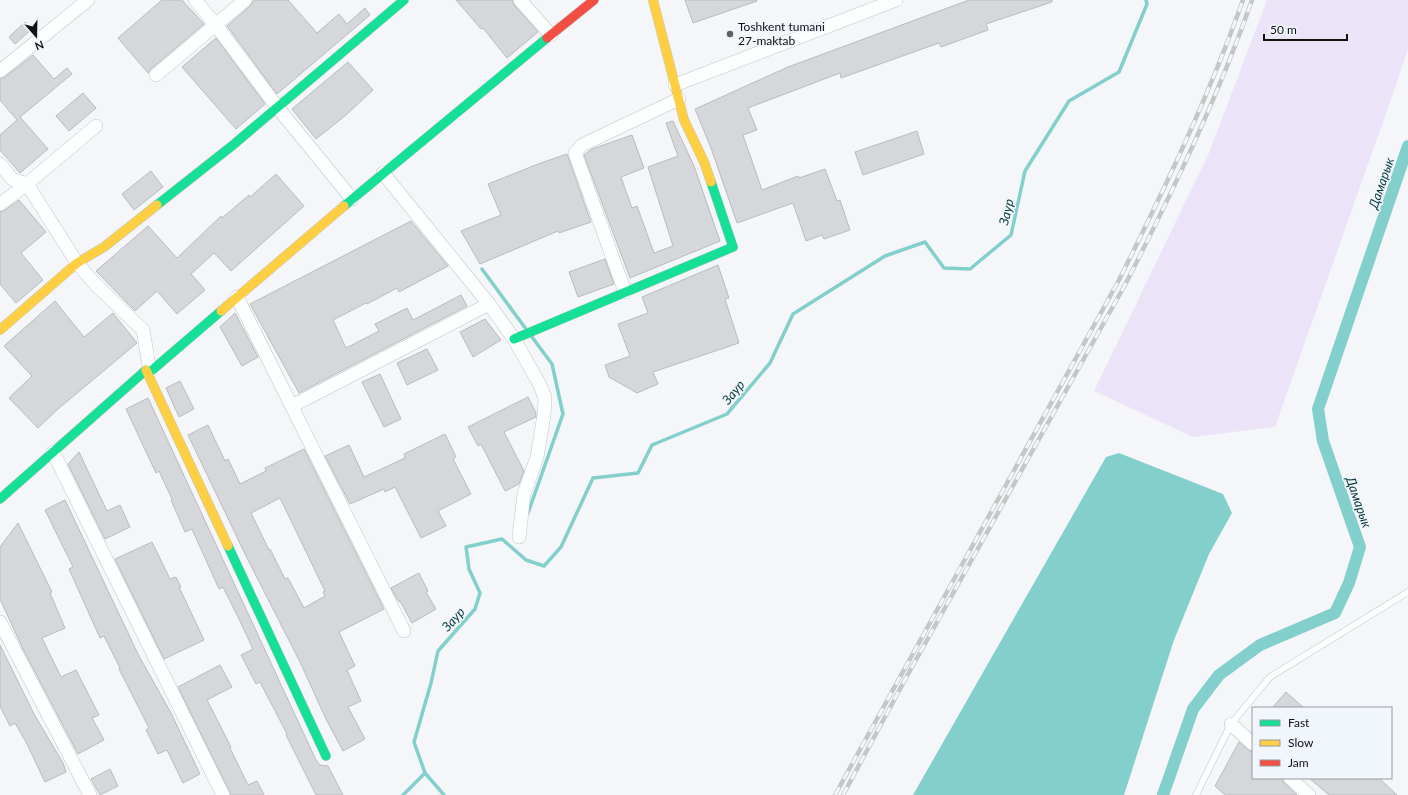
<svg xmlns="http://www.w3.org/2000/svg" width="1408" height="795" viewBox="0 0 1408 795" font-family="Lato,sans-serif">
<rect width="100%" height="100%" fill="#f4f6f9"/>
<!-- green -->
<polygon fill="#ebe4f8" points="1267,0 1408,0 1408,49 1396,85 1275,427 1193,437 1094,391 1209,153"/>
<!-- water -->
<polygon fill="#83cfcb" points="1119,453 1223,494 1232,513 1209,554 1174,640 1124,795 913,795 1106,457"/>
<g fill="none" stroke-linecap="round" stroke-linejoin="round">
<!-- stream -->
<g stroke="#83cfcb" stroke-width="3.5">
<polyline points="482,269 526,329"/>
<polyline points="528,513 563,414 552,364 532,337"/>
<polyline points="403,795 425,773"/>
<polyline points="444,795 425,773 414,742 431,683 438,651 475,609 480,593 469,569 466,547 502,539 526,560 544,566 561,547 593,478 638,473 652,445 727,414 770,363 793,314 885,256 925,242 944,268 970,269 1011,235 1025,171 1069,101 1119,72 1147,4 1146,0"/>
</g>
<!-- canal -->
<polyline stroke="#83cfcb" stroke-width="12" points="1163,795 1193,709 1219,675 1260,645 1335,613 1349,583 1360,547 1323,441 1318,409 1408,146"/>
</g>
<!-- building -->
<g fill="#d6d7da" stroke="#babbbe" fill-rule="evenodd">
<polygon points="162,0 182,0 204,24 151,69 148,73 118,38"/>
<polygon points="254,0 288,0 317,33 339,14 347,24 365,8 370,15 277,94 227,26 250,6"/>
<polygon points="456,0 512,0 514,5 538,32 507,58 483,28 481,29"/>
<polygon points="685,0 756,0 757,1 693,23"/>
<polygon points="969,0 1052,0 1052,2 986,24 988,30 941,47 939,43 841,78 840,73 748,108 757,130 743,135 762,190 798,176 799,178 825,169 837,201 840,200 850,230 824,239 822,235 806,241 793,203 737,223 711,148 695,109 788,67"/>
<polygon points="25,22 32,29 15,44 9,37"/>
<polygon points="216,38 265,104 236,129 182,67"/>
<polygon points="33,55 54,79 67,68 72,74 20,117 48,149 20,173 0,150 0,135 17,120 0,100 0,79 5,77"/>
<polygon points="348,62 373,90 346,115 316,139 292,109"/>
<polygon points="83,93 96,108 69,131 56,116"/>
<polygon points="673,121 694,166 720,241 630,278 584,155 592,149 632,135 644,168 621,177 632,208 637,206 654,253 673,246 648,167 678,156 666,123"/>
<polygon points="917,131 924,154 863,175 855,152"/>
<polygon points="567,154 591,222 559,233 558,231 480,264 461,231 501,215 488,184 538,164"/>
<polygon points="151,171 163,187 134,210 122,194"/>
<polygon points="276,174 304,206 231,271 214,253 191,274 205,290 177,314 157,291 135,311 96,271 148,226 177,258 221,216 222,218 249,195 250,197"/>
<polygon points="19,200 46,232 21,253 43,280 16,303 0,284 0,212 5,210"/>
<polygon points="411,221 448,266 399,292 397,288 367,304 366,303 333,320 346,348 379,331 375,324 407,308 413,320 461,295 467,306 299,393 250,304"/>
<polygon points="605,259 614,284 578,297 569,272"/>
<polygon points="718,265 729,298 725,299 739,343 653,372 658,384 637,393 609,377 605,365 630,356 618,324 648,313 642,297"/>
<polygon points="55,301 84,337 113,313 137,343 58,409 38,428 9,398 32,376 4,346"/>
<polygon points="235,313 258,357 242,366 220,327"/>
<polygon points="485,319 501,340 473,357 460,332"/>
<polygon points="427,349 438,370 407,385 397,363"/>
<polygon points="380,374 401,419 384,427 362,382"/>
<polygon points="180,381 194,409 179,417 166,388"/>
<polygon points="528,397 536,413 536,417 504,432 524,471 519,484 505,491 481,444 478,446 468,427"/>
<polygon points="148,398 316,760 320,765 328,766 343,795 316,795 286,735 287,734 260,682 256,684 241,655 253,649 238,617 223,587 219,589 192,529 185,532 171,500 172,499 159,471 156,473 126,409"/>
<path d="M 208,425 L 225,461 L 228,459 L 240,484 L 266,471 L 265,468 L 304,449 L 384,609 L 339,632 L 355,666 L 347,670 L 361,701 L 348,707 L 365,739 L 343,751 L 326,719 L 300,662 L 246,556 L 188,435 ZM 280,498 L 325,591 L 323,592 L 325,596 L 304,608 L 288,578 L 285,579 L 270,549 L 269,550 L 251,513 Z"/>
<polygon points="445,434 456,457 453,459 471,494 438,511 446,526 421,538 395,487 385,492 384,489 350,504 325,456 349,445 364,477 405,458 404,454"/>
<polygon points="79,452 107,511 120,505 130,527 105,539 68,464"/>
<polygon points="65,500 139,656 171,713 200,774 183,783 167,750 158,754 146,730 149,728 119,669 120,668 104,636 100,638 69,569 73,567 45,510"/>
<polygon points="18,523 52,592 50,593 65,628 42,638 61,677 76,670 99,715 92,718 104,740 78,754 23,649 0,599 0,547"/>
<polygon points="152,542 170,579 176,577 181,587 179,587 204,640 164,659 115,559"/>
<polygon points="419,573 428,591 426,592 436,609 412,623 400,601 399,602 391,588"/>
<polygon points="0,645 34,714 63,763 66,772 45,782 26,742 15,723 10,726 0,706"/>
<polygon points="220,665 232,687 207,700 231,747 230,748 248,785 257,781 264,795 231,795 178,687"/>
<polygon points="1286,692 1304,708 1272,708"/>
<polygon points="1239,742 1248,750 1253,752 1253,778 1281,778 1285,784 1297,795 1225,795 1215,786"/>
<polygon points="110,769 118,786 100,795 91,779"/>
<polygon points="1309,778 1379,778 1397,795 1329,795"/>
</g>
<g fill="none" stroke-linecap="round" stroke-linejoin="round">
<defs>
<polyline id="lane" points="1196,795 1231,724 1270,677 1408,592"/>
<g id="street">
<polyline points="195,0 215,24 278,108 352,199"/>
<polyline points="520,0 551,35"/>
<polyline points="0,71 88,0"/>
<polyline points="156,75 245,0"/>
<polyline points="675,85 896,0"/>
<polyline points="0,164 12,179 27,184 77,263 96,285 143,330 150,372"/>
<polyline points="383,173 489,304 514,339 540,385 545,398 544,415 537,457 524,494 519,537"/>
<polyline points="0,204 27,184 96,126"/>
<polyline points="625,292 575,153 582,145 679,99"/>
<polyline points="237,297 404,631"/>
<polyline points="292,406 489,304"/>
<polyline points="53,452 223,795"/>
<polyline points="0,622 90,795"/>
<polyline points="1231,724 1253,744"/>
<polyline points="1290,778 1309,795"/>
</g>
<g id="fast">
<polyline points="157,205 233,145 404,0"/>
<polyline points="344,206 547,38"/>
<polyline points="514,339 733,247 711,182"/>
<polyline points="0,499 146,370 150,372 221,311"/>
<polyline points="228,546 326,756"/>
</g>
<g id="slow">
<polyline points="653,0 684,120 704,162 711,182"/>
<polyline points="221,311 344,206"/>
<polyline points="0,330 77,263 104,247 157,205"/>
<polyline points="146,370 228,546"/>
</g>
<polyline id="jam" points="547,38 594,0"/>
</defs>
<!-- lane casing -->
<use href="#lane" stroke="#c3c4c7" stroke-width="7"/>
<!-- street casing -->
<use href="#street" stroke="#c3c4c7" stroke-width="14"/>
<!-- fast casing -->
<use href="#fast" stroke="#c3c4c7" stroke-width="10"/>
<!-- slow casing -->
<use href="#slow" stroke="#c3c4c7" stroke-width="10"/>
<!-- jam casing -->
<use href="#jam" stroke="#c3c4c7" stroke-width="10"/>
<!-- lane -->
<use href="#lane" stroke="#fdfefe" stroke-width="6"/>
<!-- street -->
<use href="#street" stroke="#fdfefe" stroke-width="13"/>
<!-- fast -->
<use href="#fast" stroke="#16e098" stroke-width="9"/>
<!-- slow -->
<use href="#slow" stroke="#ffcf43" stroke-width="9"/>
<!-- jam -->
<use href="#jam" stroke="#f24e42" stroke-width="9"/>
<defs>
<g id="rail">
<path d="M 835,795 L 1119,280 C 1165,188 1209,96 1243,0"/>
<path d="M 843,795 L 907,676 L 1126,283 C 1173,191 1218,97 1252,0"/>
</g>
</defs>
<!-- rail casing -->
<use href="#rail" stroke="#c5c6c6" stroke-width="4.5"/>
<!-- rail -->
<use href="#rail" stroke="#f1f6fc" stroke-width="3" stroke-dasharray="9" stroke-linecap="butt"/>
</g>
<!-- markers -->
<circle fill="#5f6164" stroke="#f1f6fc" stroke-width="1.5" cx="730" cy="34" r="4"/>
<g text-anchor="middle" stroke-width="3" stroke-linejoin="round" paint-order="stroke">
<!-- poi labels -->
<g font-size="12" fill="#0f1113" stroke="#f1f6fc" text-anchor="start">
<text x="738" y="31">Toshkent tumani<tspan x="738" dy="14">27-maktab</tspan></text>
</g>
<!-- water labels -->
<g font-size="13" font-style="italic" fill="#073b39" stroke="#f1f6fc">
<text transform="translate(1381 183) rotate(-71)" y="5">Дамарык</text>
<text transform="translate(1006 212) rotate(-77)" y="5">Заур</text>
<text transform="translate(733 392) rotate(-50)" y="5">Заур</text>
<text transform="translate(1359 502) rotate(71)" y="5">Дамарык</text>
<text transform="translate(453 619) rotate(-48)" y="5">Заур</text>
</g>
</g>
<!-- legend -->
<rect x="1252" y="707" width="140" height="72" fill="#f1f6fc" stroke="#979a9f"/>
<rect x="1260" y="720" width="20" height="6" fill="#16e098" stroke="#979a9f"/>
<text x="1288" y="727" font-size="12" fill="#0f1113">Fast</text>
<rect x="1260" y="740" width="20" height="6" fill="#ffcf43" stroke="#979a9f"/>
<text x="1288" y="747" font-size="12" fill="#0f1113">Slow</text>
<rect x="1260" y="760" width="20" height="6" fill="#f24e42" stroke="#979a9f"/>
<text x="1288" y="767" font-size="12" fill="#0f1113">Jam</text>
<!-- north arrow -->
<g transform="translate(36 36) rotate(160)" stroke="#f1f6fc" stroke-width="3" paint-order="stroke">
<path d="M0-3L7 15L0 10L-7 15Z" fill="#0f1113"/>
<text y="-6" font-size="11" font-weight="bold" text-anchor="middle" fill="#0f1113">N</text>
</g>
<!-- scale -->
<path d="M1264 34v6h83v-6" fill="none" stroke="#0f1113" stroke-width="2"/>
<text x="1270" y="34" font-size="12" fill="#0f1113" stroke="#f1f6fc" stroke-width="3" paint-order="stroke">50 m</text>
</svg>
